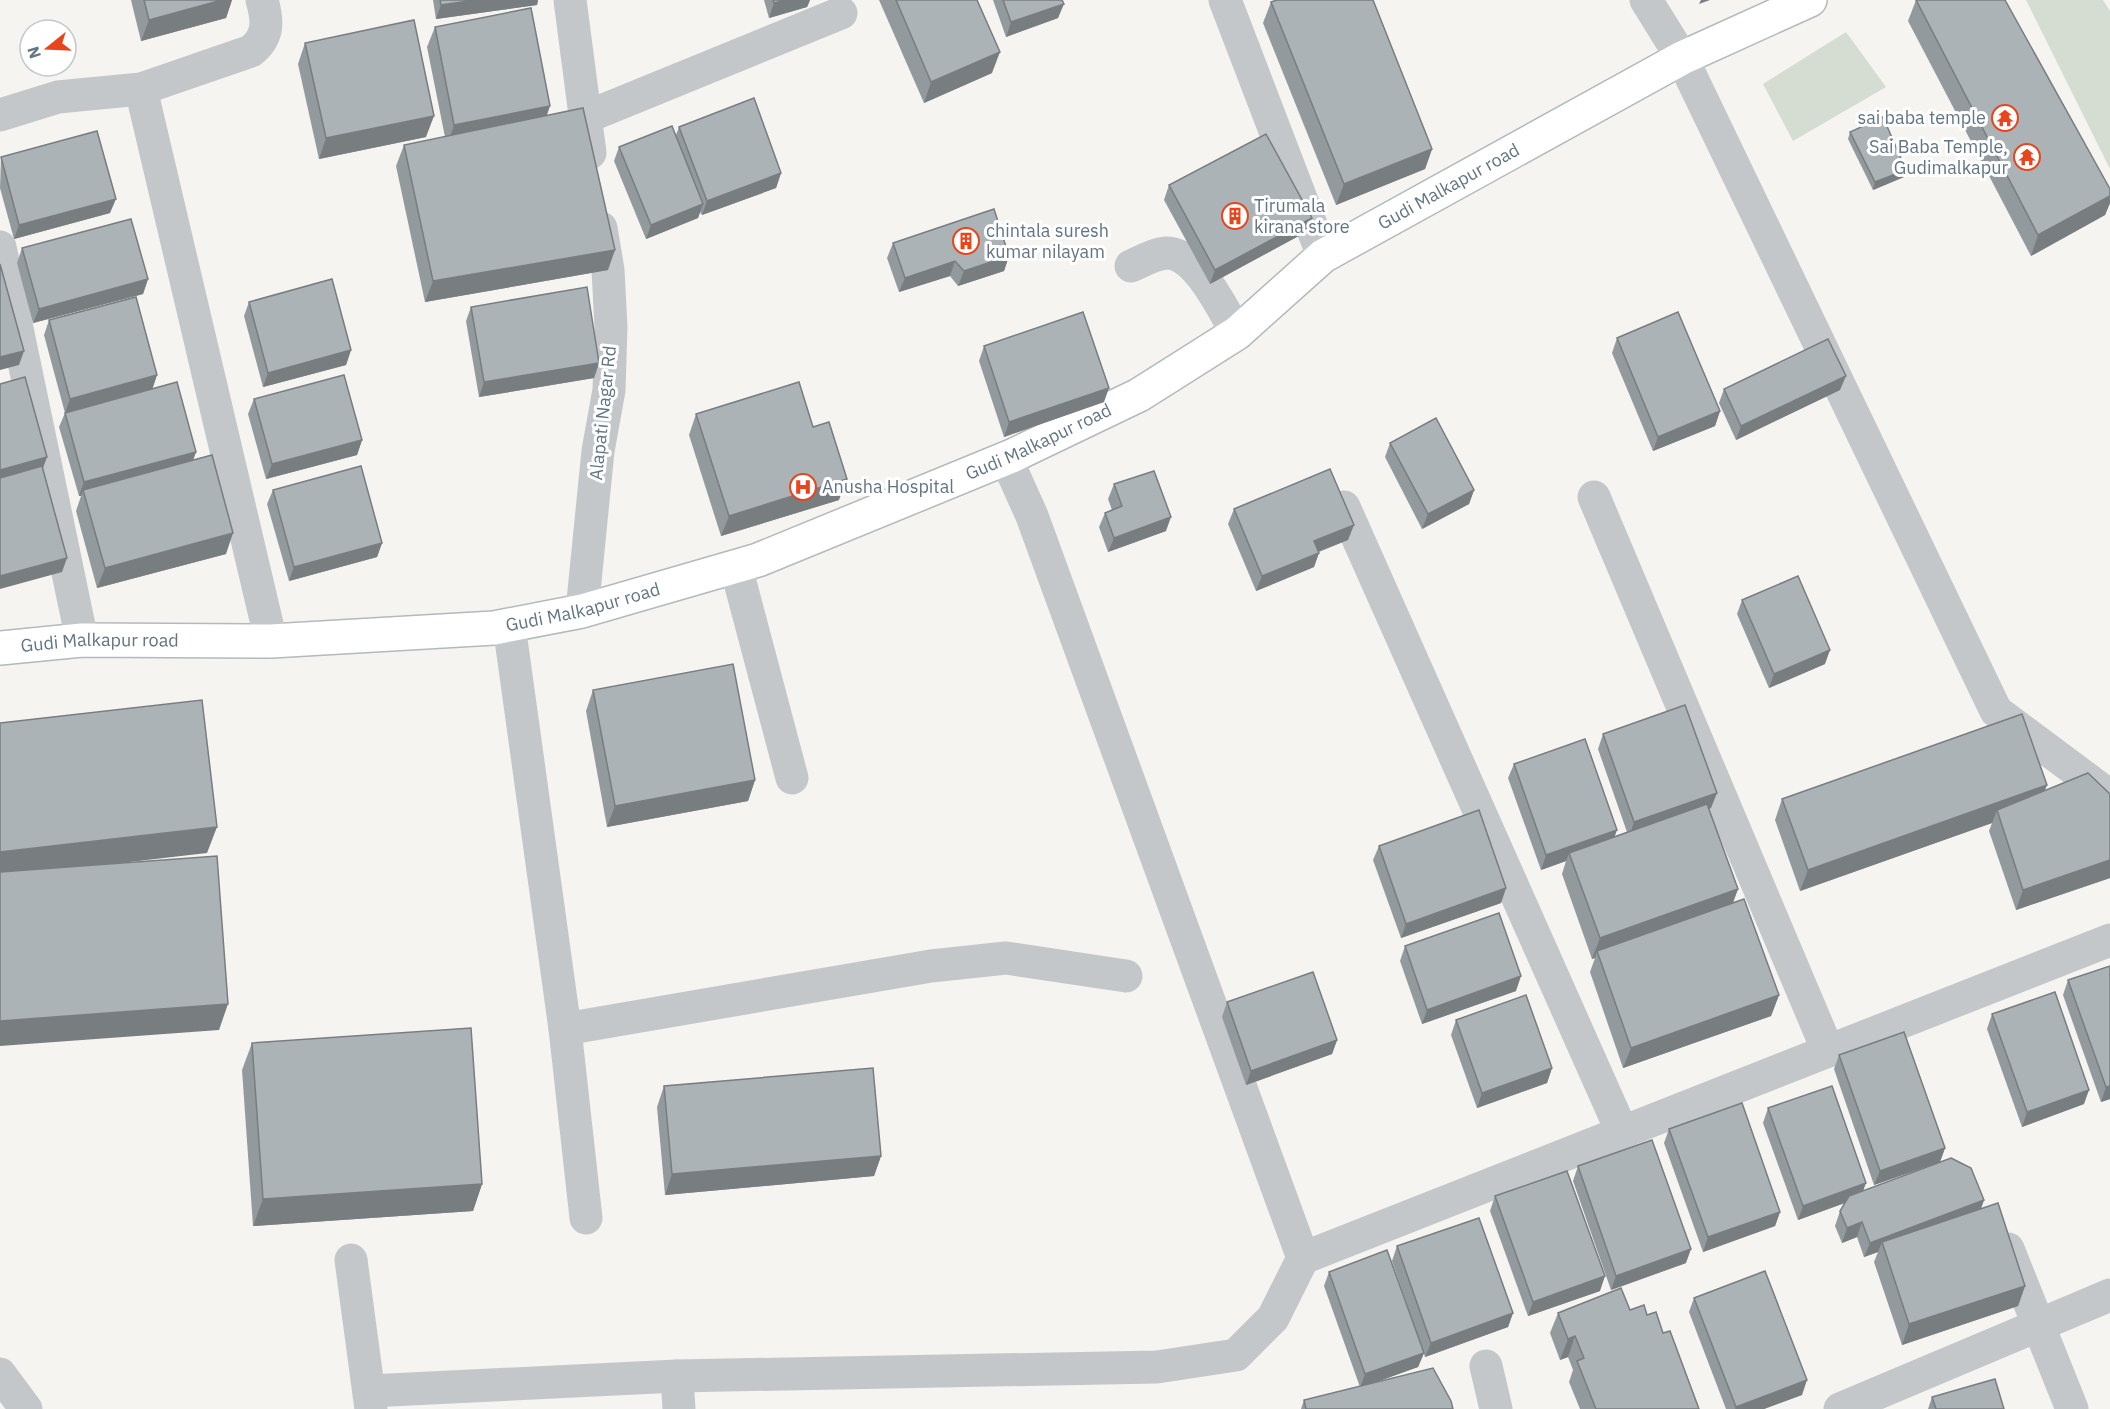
<svg xmlns="http://www.w3.org/2000/svg" width="2110" height="1409" viewBox="0 0 2110 1409" font-family="'IBM Plex Sans',sans-serif">
<rect width="100%" height="100%" fill="#f5f4f0"/>
<!-- green -->
<g fill="#d5dcd1">
<polygon points="2026,0 2103,0 2110,11 2110,169"/>
<polygon points="1846,32 1886,87 1793,141 1763,84"/>
</g>
<g fill="none" stroke-linecap="round" stroke-linejoin="round">
<defs>
<g id="secondary">
<path id="s1" d="M 0,648 L 82,640 L 271,641 L 494,628 L 582,611 L 758,560 L 1012,456 L 1139,395 L 1237,333 L 1323,256 L 1682,58 L 1810,0"/>
</g>
</defs>
<!-- secondary casing -->
<use href="#secondary" stroke="#b3b9bd" stroke-width="36"/>
<!-- street -->
<g stroke="#c4c7ca" stroke-width="33">
<polyline points="570,0 590,153"/>
<polyline points="1225,0 1323,256"/>
<polyline points="1646,0 1682,58 1996,711 2110,796"/>
<polyline points="141,89 271,641"/>
<path d="M 0,115 L 58,97 L 141,89 L 251,51 C 269,37 268,21 262,0"/>
<polyline points="584,118 841,13"/>
<polyline points="0,247 82,640"/>
<path d="M 1131,266 C 1142,261 1154,254 1166,253 C 1197,252 1222,309 1237,333"/>
<polyline points="1006,458 1032,516 1303,1258"/>
<polyline points="1594,497 1828,1051"/>
<polyline points="1344,507 1622,1132"/>
<polyline points="736,567 792,778"/>
<polyline points="582,611 598,451 609,390 611,327 608,270 601,228"/>
<polyline points="509,625 565,1029 931,966 1006,958 1126,976"/>
<polyline points="565,1029 586,1218"/>
<polyline points="2008,1249 2072,1409"/>
<polyline points="351,1260 371,1409"/>
<polyline points="1486,1366 1496,1409"/>
<polyline points="0,1374 26,1409"/>
<polyline points="677,1376 679,1409"/>
<polyline points="369,1391 677,1376 1157,1367 1236,1355 1273,1318 1303,1258 2110,940"/>
<polyline points="1840,1409 2110,1295"/>
</g>
<!-- secondary -->
<use href="#secondary" stroke="#fff" stroke-width="33"/>
</g>
<!-- wall -->
<g fill="#939a9d">
<polygon points="131,0 232,0 226,18 141,41"/>
<polygon points="433,0 538,0 537,5 436,19"/>
<polygon points="764,0 810,0 807,7 769,18"/>
<polygon points="879,0 977,0 992,73 924,103"/>
<polygon points="993,0 1062,0 1058,18 1006,37"/>
<polygon points="1916,0 2110,189 2110,203 2105,215 2031,256 1908,21"/>
<polygon points="1271,2 1432,149 1425,169 1336,205 1263,23"/>
<polygon points="435,27 547,115 608,270 425,302 396,166 404,145 445,137 427,47"/>
<polygon points="305,43 426,137 319,159 298,64"/>
<polygon points="679,127 781,173 776,188 702,215 700,212 698,218 646,239 614,161 619,147 676,135"/>
<polygon points="1850,132 1904,177 1873,190 1848,139"/>
<polygon points="1,157 110,213 14,239 0,188"/>
<polygon points="1169,185 1312,218 1306,232 1210,284 1164,200"/>
<polygon points="893,243 1009,256 1004,271 958,286 950,276 899,292 887,258"/>
<polygon points="22,248 148,279 143,294 33,323 17,263"/>
<polygon points="249,302 351,350 346,365 263,387 244,316"/>
<polygon points="471,307 599,363 594,378 479,397 466,321"/>
<polygon points="49,320 157,375 152,389 196,452 193,460 226,554 97,588 76,511 81,496 79,496 59,427 65,413 44,335"/>
<polygon points="1617,338 1720,411 1715,426 1653,451 1612,353"/>
<polygon points="984,346 1104,402 1004,437 979,361"/>
<polygon points="1724,389 1840,390 1736,440 1719,403"/>
<polygon points="254,399 362,440 357,455 266,479 248,414"/>
<polygon points="696,414 839,500 721,536 689,435"/>
<polygon points="1390,443 1474,490 1469,504 1422,529 1385,457"/>
<polygon points="1114,484 1166,531 1108,552 1099,527 1105,513 1112,510 1108,499"/>
<polygon points="273,490 382,543 377,557 289,581 267,504"/>
<polygon points="1234,509 1348,540 1319,552 1314,567 1256,591 1228,524"/>
<polygon points="1742,600 1825,664 1769,688 1737,614"/>
<polygon points="593,690 755,780 748,801 607,827 586,711"/>
<polygon points="1603,734 1711,808 1709,809 1738,889 1733,903 1779,995 1771,1016 1623,1068 1590,972 1595,958 1592,959 1562,874 1566,861 1541,870 1508,778 1514,764 1615,837 1627,832 1598,749"/>
<polygon points="2045,790 2110,794 2110,878 2016,910 1989,831 1992,823 1800,891 1775,820 1782,799"/>
<polygon points="1379,846 1506,888 1501,903 1401,938 1373,860"/>
<polygon points="1405,946 1516,991 1422,1024 1400,961"/>
<polygon points="2110,966 2110,1099 2101,1102 2063,995 2068,980"/>
<polygon points="1227,1002 1337,1040 1332,1054 1246,1085 1222,1017"/>
<polygon points="1992,1014 2084,1104 2022,1127 1987,1029"/>
<polygon points="1456,1020 1552,1068 1547,1083 1477,1108 1451,1035"/>
<polygon points="252,1043 482,1184 473,1211 253,1226 242,1070"/>
<polygon points="1839,1055 1945,1148 1940,1162 1874,1185 1834,1069"/>
<polygon points="664,1086 881,1156 874,1176 665,1195 657,1107"/>
<polygon points="1768,1108 1863,1191 1984,1200 1981,1209 2025,1286 2018,1306 1902,1345 1874,1262 1878,1252 1864,1257 1857,1237 1842,1243 1835,1226 1840,1211 1845,1203 1798,1220 1763,1123"/>
<polygon points="1669,1129 1780,1212 1775,1226 1703,1252 1664,1143"/>
<polygon points="1578,1166 1686,1263 1611,1290 1573,1181"/>
<polygon points="1495,1196 1600,1291 1528,1316 1490,1211"/>
<polygon points="1397,1246 1513,1313 1508,1327 1425,1357 1392,1261"/>
<polygon points="1329,1272 1424,1353 1418,1367 1376,1382 1453,1409 1301,1409 1304,1400 1360,1387 1324,1286"/>
<polygon points="1694,1298 1802,1395 1764,1409 1726,1409 1689,1312"/>
<polygon points="1630,1310 1647,1315 1663,1333 1699,1409 1580,1409 1569,1382 1573,1370 1568,1357 1560,1360 1550,1333 1558,1313"/>
<polygon points="1932,1397 2004,1409 1928,1409"/>
</g>
<!-- shaded-wall -->
<g fill="#787d80">
<polygon points="222,0 232,0 226,18 141,41 149,20"/>
<polygon points="476,0 538,0 537,5 436,19 441,5"/>
<polygon points="786,0 810,0 807,7 769,18 774,3"/>
<polygon points="1701,0 1710,0 1699,4"/>
<polygon points="1064,4 1058,18 1006,37 1011,22"/>
<polygon points="1000,52 992,73 924,103 931,82"/>
<polygon points="550,106 543,127 447,146 454,125"/>
<polygon points="434,116 426,137 319,159 326,138"/>
<polygon points="1432,149 1425,169 1336,205 1344,184"/>
<polygon points="1906,170 1904,177 1873,190 1875,182"/>
<polygon points="781,173 776,188 702,215 707,201"/>
<polygon points="2110,196 2110,203 2105,215 2031,256 2038,235"/>
<polygon points="116,199 110,213 14,239 19,225"/>
<polygon points="703,204 698,218 646,239 651,225"/>
<polygon points="1312,218 1306,232 1210,284 1215,270"/>
<polygon points="615,250 608,270 425,302 433,281"/>
<polygon points="1009,256 1004,271 958,286 964,271"/>
<polygon points="955,261 950,276 899,292 905,278"/>
<polygon points="148,279 143,294 33,323 39,309"/>
<polygon points="351,350 346,365 263,387 268,373"/>
<polygon points="24,351 19,365 0,370 0,357"/>
<polygon points="599,363 594,378 479,397 484,382"/>
<polygon points="157,375 152,390 65,413 70,399"/>
<polygon points="1846,376 1840,390 1736,440 1741,426"/>
<polygon points="1109,388 1104,402 1004,437 1009,422"/>
<polygon points="1720,411 1715,426 1653,451 1658,437"/>
<polygon points="362,440 357,455 266,479 272,464"/>
<polygon points="196,452 191,466 83,490 81,496 79,496 84,482"/>
<polygon points="47,457 42,471 0,483 0,470"/>
<polygon points="847,479 839,500 721,536 729,516"/>
<polygon points="1474,490 1469,504 1422,529 1428,514"/>
<polygon points="1171,517 1166,531 1108,552 1114,538"/>
<polygon points="1354,525 1348,540 1309,555 1314,541"/>
<polygon points="233,533 226,554 97,588 105,568"/>
<polygon points="382,543 377,557 289,581 294,567"/>
<polygon points="1319,553 1314,567 1256,591 1262,576"/>
<polygon points="67,558 62,572 0,589 0,576"/>
<polygon points="1830,650 1825,664 1769,688 1774,674"/>
<polygon points="755,780 748,801 607,827 615,806"/>
<polygon points="2047,785 2039,806 1997,810 1992,823 1800,891 1808,870"/>
<polygon points="1717,793 1711,808 1629,837 1634,822"/>
<polygon points="217,827 207,853 0,877 0,852"/>
<polygon points="1617,830 1612,844 1569,853 1566,861 1541,870 1546,855"/>
<polygon points="2110,860 2110,878 2016,910 2023,890"/>
<polygon points="1506,888 1501,903 1401,938 1406,924"/>
<polygon points="1738,889 1730,910 1597,951 1595,958 1592,959 1600,938"/>
<polygon points="1521,976 1516,991 1422,1024 1427,1010"/>
<polygon points="1779,995 1771,1016 1623,1068 1631,1048"/>
<polygon points="228,1004 219,1030 0,1046 0,1021"/>
<polygon points="1337,1040 1332,1054 1246,1085 1251,1071"/>
<polygon points="1552,1068 1547,1083 1477,1108 1482,1093"/>
<polygon points="2110,1086 2110,1099 2101,1102 2106,1087"/>
<polygon points="2089,1090 2084,1104 2022,1127 2027,1112"/>
<polygon points="1945,1148 1940,1162 1874,1185 1880,1171"/>
<polygon points="881,1156 874,1176 665,1195 672,1174"/>
<polygon points="1866,1183 1861,1197 1798,1220 1803,1206"/>
<polygon points="482,1184 473,1211 253,1226 263,1199"/>
<polygon points="1984,1200 1978,1215 1882,1242 1878,1252 1864,1257 1870,1243"/>
<polygon points="1780,1212 1775,1226 1703,1252 1708,1237"/>
<polygon points="1862,1222 1857,1237 1842,1243 1847,1228"/>
<polygon points="1691,1249 1686,1263 1611,1290 1616,1276"/>
<polygon points="1605,1276 1600,1291 1528,1316 1533,1302"/>
<polygon points="2025,1286 2018,1306 1902,1345 1909,1324"/>
<polygon points="1513,1313 1508,1327 1425,1357 1431,1343"/>
<polygon points="1575,1336 1568,1357 1560,1360 1568,1339"/>
<polygon points="1424,1353 1418,1367 1360,1388 1365,1374"/>
<polygon points="1807,1380 1802,1395 1764,1409 1735,1409 1736,1407"/>
</g>
<!-- building -->
<g fill="#abb3b7" stroke="#787d80" stroke-width="1.5">
<polygon points="144,0 222,0 149,20"/>
<polygon points="440,0 476,0 441,5"/>
<polygon points="773,0 786,0 774,3"/>
<polygon points="896,0 977,0 1000,52 931,82"/>
<polygon points="1003,0 1062,0 1064,4 1011,22"/>
<polygon points="1277,0 1373,0 1432,149 1344,184 1271,2"/>
<polygon points="1916,0 2005,0 2110,189 2110,196 2038,235"/>
<polygon points="531,8 550,106 454,125 435,27"/>
<polygon points="414,20 434,116 326,138 305,43"/>
<polygon points="754,98 781,173 707,201 679,127"/>
<polygon points="583,108 615,250 433,281 404,145"/>
<polygon points="1883,117 1906,170 1875,182 1850,132"/>
<polygon points="672,126 703,204 651,225 619,147"/>
<polygon points="97,131 116,199 19,225 1,157"/>
<polygon points="1266,134 1312,218 1215,270 1169,185"/>
<polygon points="994,209 1009,256 964,271 955,261 905,278 893,243"/>
<polygon points="131,219 148,279 39,309 22,248"/>
<polygon points="0,264 24,351 0,357"/>
<polygon points="332,279 351,350 268,373 249,302"/>
<polygon points="587,287 599,363 484,382 471,307"/>
<polygon points="136,297 157,375 70,399 49,320"/>
<polygon points="1083,312 1109,388 1009,422 984,346"/>
<polygon points="1678,312 1720,411 1658,437 1617,338"/>
<polygon points="1828,339 1846,376 1741,426 1724,389"/>
<polygon points="344,375 362,440 272,464 254,399"/>
<polygon points="25,377 47,457 0,470 0,384"/>
<polygon points="177,382 196,452 84,482 65,413"/>
<polygon points="799,382 813,427 829,422 847,479 729,516 696,414"/>
<polygon points="1436,418 1474,490 1428,514 1390,443"/>
<polygon points="212,455 233,533 105,568 83,490"/>
<polygon points="42,466 67,558 0,576 0,478"/>
<polygon points="361,466 382,543 294,567 273,490"/>
<polygon points="1330,469 1354,525 1314,541 1319,553 1262,576 1234,509"/>
<polygon points="1154,471 1171,517 1114,538 1105,513 1122,506 1114,484"/>
<polygon points="1798,576 1830,650 1774,674 1742,600"/>
<polygon points="733,664 755,780 615,806 593,690"/>
<polygon points="202,700 217,827 0,852 0,723"/>
<polygon points="1685,705 1717,793 1634,822 1603,734"/>
<polygon points="2022,714 2047,785 1808,870 1782,799"/>
<polygon points="1585,739 1617,830 1546,855 1514,764"/>
<polygon points="2088,773 2110,794 2110,860 2023,890 1997,810"/>
<polygon points="1707,804 1738,889 1600,938 1569,853"/>
<polygon points="1479,810 1506,888 1406,924 1379,846"/>
<polygon points="217,856 228,1004 0,1021 0,872"/>
<polygon points="1744,899 1779,995 1631,1048 1597,951"/>
<polygon points="1499,913 1521,976 1427,1010 1405,946"/>
<polygon points="2110,966 2110,1086 2106,1087 2068,980"/>
<polygon points="1313,972 1337,1040 1251,1071 1227,1002"/>
<polygon points="2055,992 2089,1090 2027,1112 1992,1014"/>
<polygon points="1526,995 1552,1068 1482,1093 1456,1020"/>
<polygon points="471,1028 482,1184 263,1199 252,1043"/>
<polygon points="1904,1032 1945,1148 1880,1171 1839,1055"/>
<polygon points="873,1068 881,1156 672,1174 664,1086"/>
<polygon points="1832,1086 1866,1183 1803,1206 1768,1108"/>
<polygon points="1742,1103 1780,1212 1708,1237 1669,1129"/>
<polygon points="1652,1140 1691,1249 1616,1276 1578,1166"/>
<polygon points="1951,1158 1971,1168 1984,1200 1870,1243 1862,1222 1847,1228 1840,1211 1849,1196"/>
<polygon points="1567,1171 1605,1276 1533,1302 1495,1196"/>
<polygon points="1998,1203 2025,1286 1909,1324 1882,1242"/>
<polygon points="1479,1218 1513,1313 1431,1343 1397,1246"/>
<polygon points="1387,1250 1424,1353 1365,1374 1329,1272"/>
<polygon points="1765,1271 1807,1380 1736,1407 1694,1298"/>
<polygon points="1621,1288 1630,1310 1644,1305 1647,1315 1656,1312 1663,1333 1670,1331 1699,1409 1596,1409 1577,1361 1584,1358 1575,1336 1568,1339 1558,1313"/>
<polygon points="1433,1368 1451,1401 1453,1409 1306,1409 1304,1400"/>
<polygon points="1995,1379 2004,1409 1936,1409 1932,1397"/>
</g>
<!-- icons -->
<defs>
<symbol id="temple-ring" viewBox="-11 -11 22 22"><circle r="9.5" fill="#fff" stroke="#e9451c" stroke-width="1.5"/><path d="M0-6L5-2H3V0L6.5 2.5H4V6H1.5V3h-3V6H-4V2.5H-6.5L-3 0V-2H-5Z" fill="#e9451c"/></symbol>
<symbol id="building-ring" viewBox="-11 -11 22 22"><circle r="9.5" fill="#fff" stroke="#e9451c" stroke-width="1.5"/><path d="M-4-6H4V6H1V3H-1V6H-4ZM-2.5-4.3h1.7v1.8h-1.7ZM.8-4.3h1.7v1.8H.8ZM-2.5-1h1.7V.8h-1.7ZM.8-1h1.7V.8H.8Z" fill="#e9451c"/></symbol>
<symbol id="hospital-ring" viewBox="-11 -11 22 22"><circle r="9.5" fill="#fff" stroke="#e9451c" stroke-width="1.5"/><path d="M-5-5h3v3.5h4V-5h3V5h-3V1.5h-4V5h-3Z" fill="#e9451c"/></symbol>
</defs>
<g fill-rule="evenodd">
<use href="#temple-ring" x="1990" y="103" width="30" height="30"/>
<use href="#temple-ring" x="2012" y="142" width="30" height="30"/>
<use href="#building-ring" x="1220" y="201" width="30" height="30"/>
<use href="#building-ring" x="951" y="226" width="30" height="30"/>
<use href="#hospital-ring" x="788" y="472" width="30" height="30"/>
</g>
<g text-anchor="middle" stroke-width="6" stroke-linejoin="round" paint-order="stroke">
<!-- poi labels -->
<g font-size="18" fill="#627582" stroke="#fff" text-anchor="start">
<text x="1986" y="124" text-anchor="end">sai baba temple</text>
<text x="2008" y="153" text-anchor="end">Sai Baba Temple,<tspan x="2008" dy="21">Gudimalkapur</tspan></text>
<text x="1254" y="212">Tirumala<tspan x="1254" dy="21">kirana store</tspan></text>
<text x="986" y="237">chintala suresh<tspan x="986" dy="21">kumar nilayam</tspan></text>
<text x="822" y="493">Anusha Hospital</text>
</g>
<!-- street labels -->
<g font-size="18" fill="#627582" stroke="#fff">
<text dy="6" stroke="none"><textPath href="#s1" startOffset="1558">Gudi Malkapur road</textPath></text>
<text transform="translate(603 413) rotate(-84)" y="6">Alapati Nagar Rd</text>
<text dy="6" stroke="none"><textPath href="#s1" startOffset="1072">Gudi Malkapur road</textPath></text>
<text dy="6" stroke="none"><textPath href="#s1" startOffset="586">Gudi Malkapur road</textPath></text>
<text dy="6" stroke="none"><textPath href="#s1" startOffset="100">Gudi Malkapur road</textPath></text>
</g>
</g>
<!-- north arrow -->
<g transform="translate(48 48) rotate(252)"><circle r="28" fill="#ffffff" stroke="#c0c8cd" stroke-width="1.5"/>
<path d="M0-4.5L10 22L0 15L-10 22Z" fill="#e9451c"/>
<text y="-9" font-size="16" font-weight="bold" text-anchor="middle" fill="#627582">N</text>
</g>
</svg>
